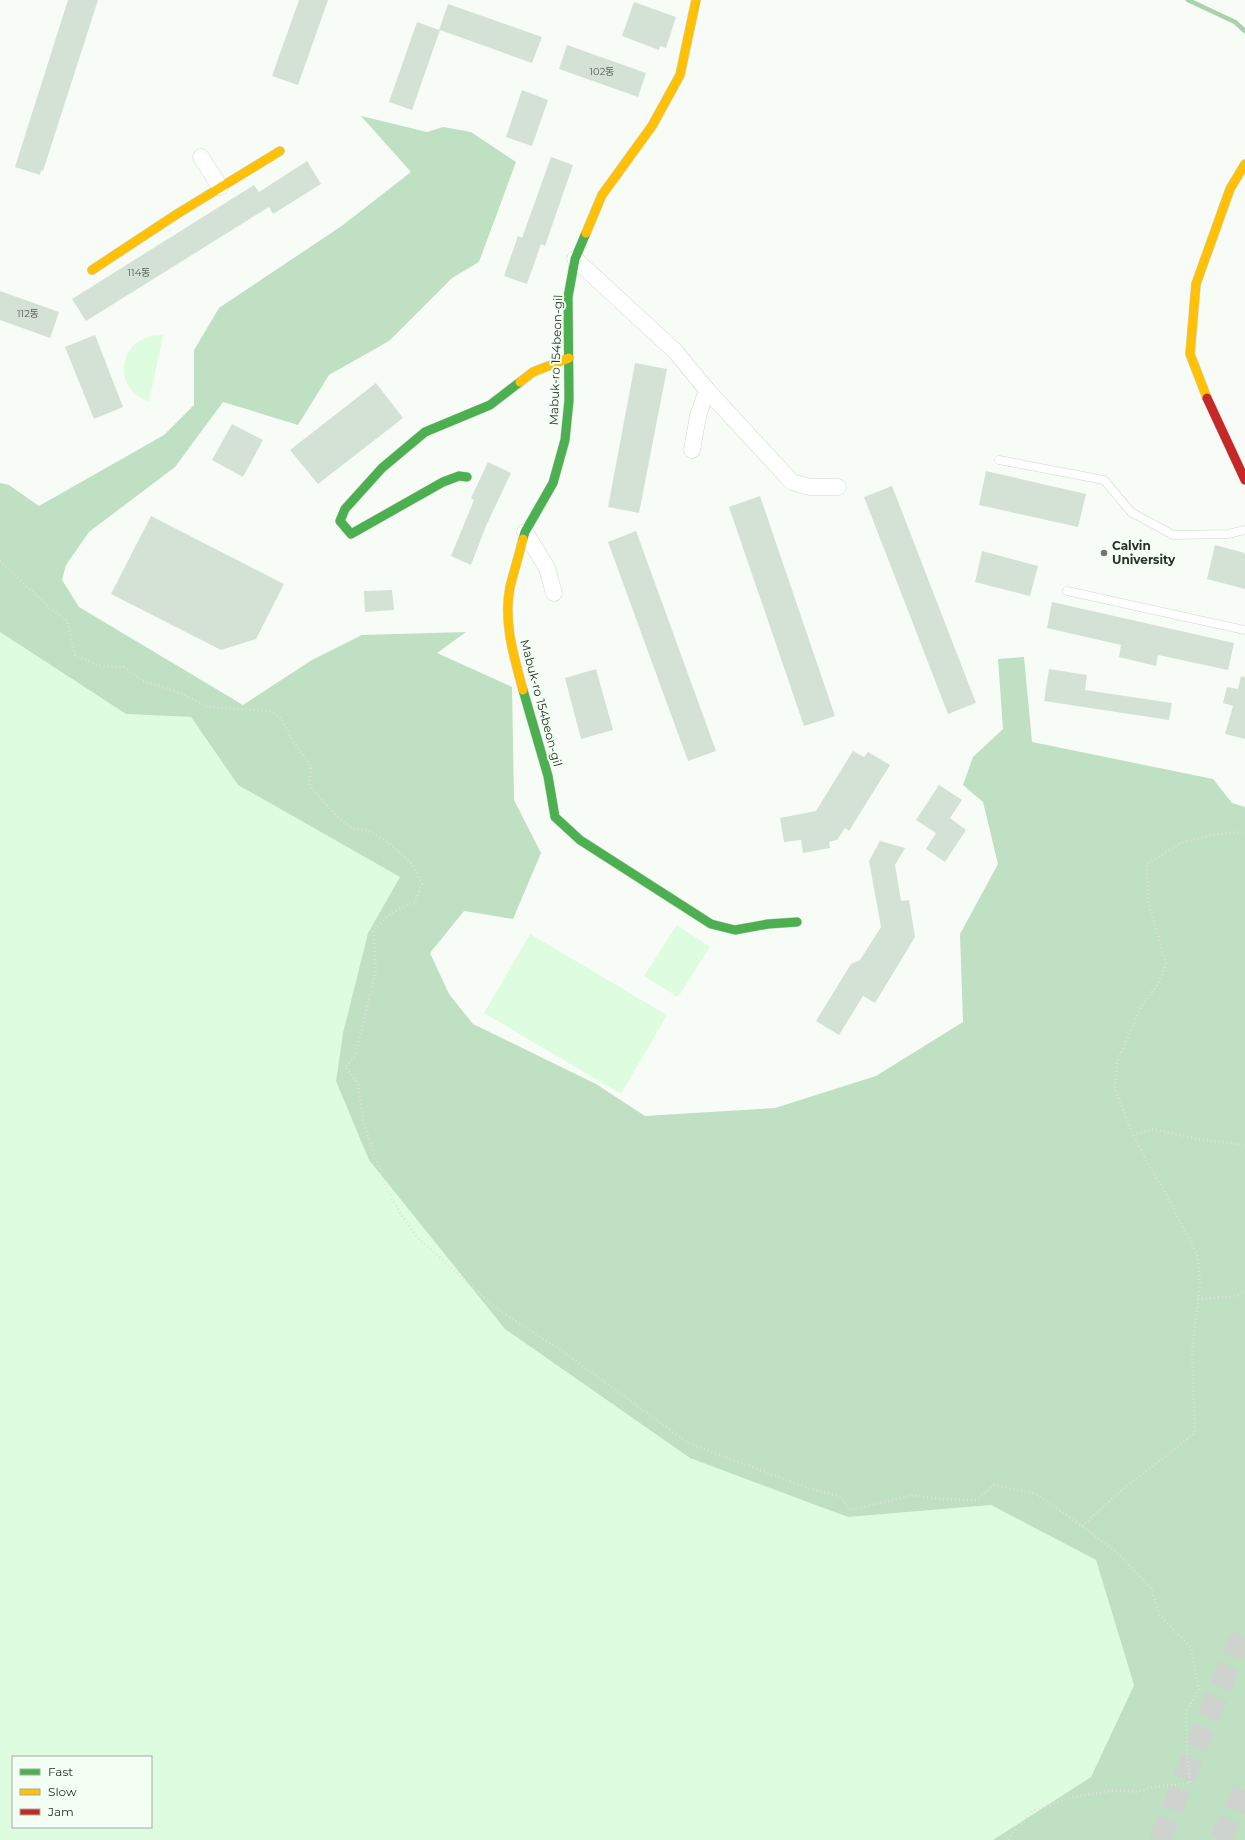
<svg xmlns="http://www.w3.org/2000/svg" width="1245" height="1840" viewBox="0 0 1245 1840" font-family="Montserrat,'Noto Sans KR',sans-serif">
<rect width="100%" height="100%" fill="#f7fcf7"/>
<!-- green -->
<g fill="#defde0" fill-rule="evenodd">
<path d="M 163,335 L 149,402 C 108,387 120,333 163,335 Z"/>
<path d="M 0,632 L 126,714 L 191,717 L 238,785 L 400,877 L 368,933 L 343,1033 L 336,1081 L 847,1517 L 991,1505 L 1096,1560 L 1134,1684 L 1091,1777 L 993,1840 L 0,1840 ZM 13,1757 L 151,1757 L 151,1827 L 13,1827 Z"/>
<polygon points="677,925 710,947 678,997 644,976"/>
<polygon points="530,934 667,1015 621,1094 484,1013"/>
</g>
<!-- forest -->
<polygon fill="#bfe0c2" points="361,116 427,132 443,127 471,132 516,162 479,262 452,278 389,341 329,375 298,425 223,402 175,467 89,532 66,565 62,580 79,607 243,705 312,660 362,635 466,632 437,653 512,687 514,800 541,853 513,919 464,911 430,953 449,994 473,1024 596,1084 645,1116 775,1108 876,1076 963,1022 960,934 998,864 983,802 963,785 973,757 1003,729 998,659 1024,657 1032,742 1213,779 1232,803 1245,807 1245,1840 993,1840 1091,1777 1134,1685 1096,1560 991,1505 848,1517 690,1458 505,1329 369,1160 336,1081 343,1033 368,933 400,877 238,785 191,717 126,714 0,632 0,483 9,485 39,506 164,435 194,405 194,350 219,308 343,225 411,172"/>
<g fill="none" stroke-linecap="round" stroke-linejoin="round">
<!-- stream -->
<polyline stroke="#a9d2ac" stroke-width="4.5" points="1188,0 1235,22 1245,31"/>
</g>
<!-- building -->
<g fill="#d4e2d5">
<polygon points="68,0 98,0 43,171 41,170 40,175 15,167"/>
<polygon points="299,0 328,0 298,85 272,76"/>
<polygon points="634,2 676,17 666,48 660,46 659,50 622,36"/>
<polygon points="448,4 542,37 532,63 440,30 412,110 389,102 417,22 439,30"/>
<polygon points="567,45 646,73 638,97 559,69"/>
<polygon points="522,90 548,100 532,146 506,137"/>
<polygon points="551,157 573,165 545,246 541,244 527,284 504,276 518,236 522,238"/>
<polygon points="307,161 321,184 273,214 269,207 86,321 72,299 254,185 259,192"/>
<polygon points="0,291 59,312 50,338 0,320"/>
<polygon points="95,335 123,407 94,419 65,347"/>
<polygon points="635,363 667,369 639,513 608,507"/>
<polygon points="376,383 403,418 318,484 290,450"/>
<polygon points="232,424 263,440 243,477 212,460"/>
<polygon points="488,462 511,473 486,526 471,565 451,556 474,500 471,498"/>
<polygon points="986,471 1086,494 1078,527 979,505"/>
<polygon points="892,486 976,703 948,714 864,497"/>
<polygon points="760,496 835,716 804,726 729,507"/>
<polygon points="151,516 284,584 256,639 221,650 111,594"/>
<polygon points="636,531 716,751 688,761 608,542"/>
<polygon points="1215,545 1245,553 1245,589 1207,579"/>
<polygon points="982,551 1038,566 1030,596 975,582"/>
<polygon points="392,590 394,610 365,612 364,591"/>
<polygon points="1052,602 1234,643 1228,670 1158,655 1156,666 1119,657 1121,645 1047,628"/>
<polygon points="596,669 613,730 581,739 565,678"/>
<polygon points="1049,669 1087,675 1085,690 1172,703 1169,720 1044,701"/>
<polygon points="1241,676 1245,677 1245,739 1225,734 1233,706 1223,703 1227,687 1238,689"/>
<polygon points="853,751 864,757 868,752 890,765 849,831 845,828 837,840 829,842 830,848 803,853 801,840 784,842 780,818 816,811"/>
<polygon points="939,785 962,800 950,818 966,830 945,862 926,849 936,833 916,820"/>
<polygon points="880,841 905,848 895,865 901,901 909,900 915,937 875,1003 863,996 839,1035 816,1021 851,964 860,960 881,927 869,861"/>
</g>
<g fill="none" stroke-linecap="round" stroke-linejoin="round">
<!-- secondary-tunnel -->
<g stroke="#ced3ce" stroke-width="22" stroke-dasharray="22 11" stroke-linecap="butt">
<polyline points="1160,1840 1237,1644 1245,1632"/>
<polyline points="1221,1840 1245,1785"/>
</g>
<defs>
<g id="lane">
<polyline points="999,460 1104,480 1131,512 1173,535 1228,534 1245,530"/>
<polyline points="1067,591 1245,630"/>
</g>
<g id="street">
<polyline points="201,157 220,187"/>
<polyline points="575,259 675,351 707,390 792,482 810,487 838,487"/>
<polyline points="692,450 698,416 707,390"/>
<polyline points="525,532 547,568 554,593"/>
</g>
<g id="fast">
<polyline points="467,477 459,476 443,482 351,534 340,521 345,509 382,468 425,432 490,405 520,382"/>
<polyline points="523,539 525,532 553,483 565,440 569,400 568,297 575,259 586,233"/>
<polyline points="523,690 548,776 555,817 580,840 711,924 735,930 768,924 797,922"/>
</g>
<g id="slow">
<polyline points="586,233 602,195 652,126 680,75 696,0"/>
<polyline points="92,270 177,214 280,151"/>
<polyline points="520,382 533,372 569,358"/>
<polyline points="1207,398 1190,354 1196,284 1230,189 1245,164"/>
<path d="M 523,539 C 519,555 514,571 510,587 C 503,622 514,657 523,690"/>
</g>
<polyline id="jam" points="1207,398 1245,480"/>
</defs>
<!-- lane casing -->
<use href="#lane" stroke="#d1d6d2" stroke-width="9"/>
<!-- street casing -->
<use href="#street" stroke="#d1d6d2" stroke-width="17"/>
<!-- fast casing -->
<use href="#fast" stroke="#d1d6d2" stroke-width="10"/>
<!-- slow casing -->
<use href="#slow" stroke="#d1d6d2" stroke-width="10"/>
<!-- jam casing -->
<use href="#jam" stroke="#d1d6d2" stroke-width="10"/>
<!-- path -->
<g stroke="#dee0de" stroke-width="2.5" stroke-dasharray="1 3" stroke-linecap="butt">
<polyline points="0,561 50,608 67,621 75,655 99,666 124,667 141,680 183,694 208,707 269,711 281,718 294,743 311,766 309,786 338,817 352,828 369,831 389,843 412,864 422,884 415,902 393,912 373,930 376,971 355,1056 345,1067 358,1083 364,1124 386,1187 401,1215 418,1238 497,1309 562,1351 688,1443 808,1488 841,1497 851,1510 913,1495 942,1499 976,1500 994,1485 1036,1494 1082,1526 1115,1551 1151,1588 1159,1614 1191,1648 1199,1689 1186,1711 1187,1752 1190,1783 1154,1787 1136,1792 1117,1790 1073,1797 1032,1811 1007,1840"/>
<polyline points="1133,1135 1152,1129 1202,1140 1245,1145"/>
<polyline points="1198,1299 1236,1296 1245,1291"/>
<polyline points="1082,1526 1123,1489 1195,1433 1192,1352 1200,1286 1198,1257 1164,1190 1151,1169 1133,1135 1115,1089 1117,1062 1141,1007 1158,984 1166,964 1148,901 1147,864 1181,843 1218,834 1245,832"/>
</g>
<!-- lane -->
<use href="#lane" stroke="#fefffe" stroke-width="8"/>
<!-- street -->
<use href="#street" stroke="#fefffe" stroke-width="16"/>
<!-- fast -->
<use href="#fast" stroke="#4caf50" stroke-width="9"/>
<!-- slow -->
<use href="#slow" stroke="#ffc107" stroke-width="9"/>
<!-- jam -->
<use href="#jam" stroke="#c62828" stroke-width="9"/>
</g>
<!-- markers -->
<circle fill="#727772" stroke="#f4fff4" stroke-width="1.5" cx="1104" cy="553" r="4"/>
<g text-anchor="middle" stroke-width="4" stroke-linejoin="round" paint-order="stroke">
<!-- number labels -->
<g font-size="10" fill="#555c56">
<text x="602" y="75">102동</text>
<text x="139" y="276">114동</text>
<text x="28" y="317">112동</text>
</g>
<!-- street labels -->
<g font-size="12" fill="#2b302b" stroke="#f4fff4">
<text transform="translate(556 360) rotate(-88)" y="4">Mabuk-ro 154beon-gil</text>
<text transform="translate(541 703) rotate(75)" y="4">Mabuk-ro 154beon-gil</text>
</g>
<!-- poi labels -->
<g font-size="12" font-weight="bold" fill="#2b302b" stroke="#f4fff4" text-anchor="start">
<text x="1112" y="550">Calvin<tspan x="1112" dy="14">University</tspan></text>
</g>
</g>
<!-- legend -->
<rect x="12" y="1756" width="140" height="72" fill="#f4fff4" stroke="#a4aca4"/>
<rect x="20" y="1769" width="20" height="6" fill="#4caf50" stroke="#a4aca4"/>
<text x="48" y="1776" font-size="12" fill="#2b302b">Fast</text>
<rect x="20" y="1789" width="20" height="6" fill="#ffc107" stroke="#a4aca4"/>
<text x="48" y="1796" font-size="12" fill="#2b302b">Slow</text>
<rect x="20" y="1809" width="20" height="6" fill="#c62828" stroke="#a4aca4"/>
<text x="48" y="1816" font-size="12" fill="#2b302b">Jam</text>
</svg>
